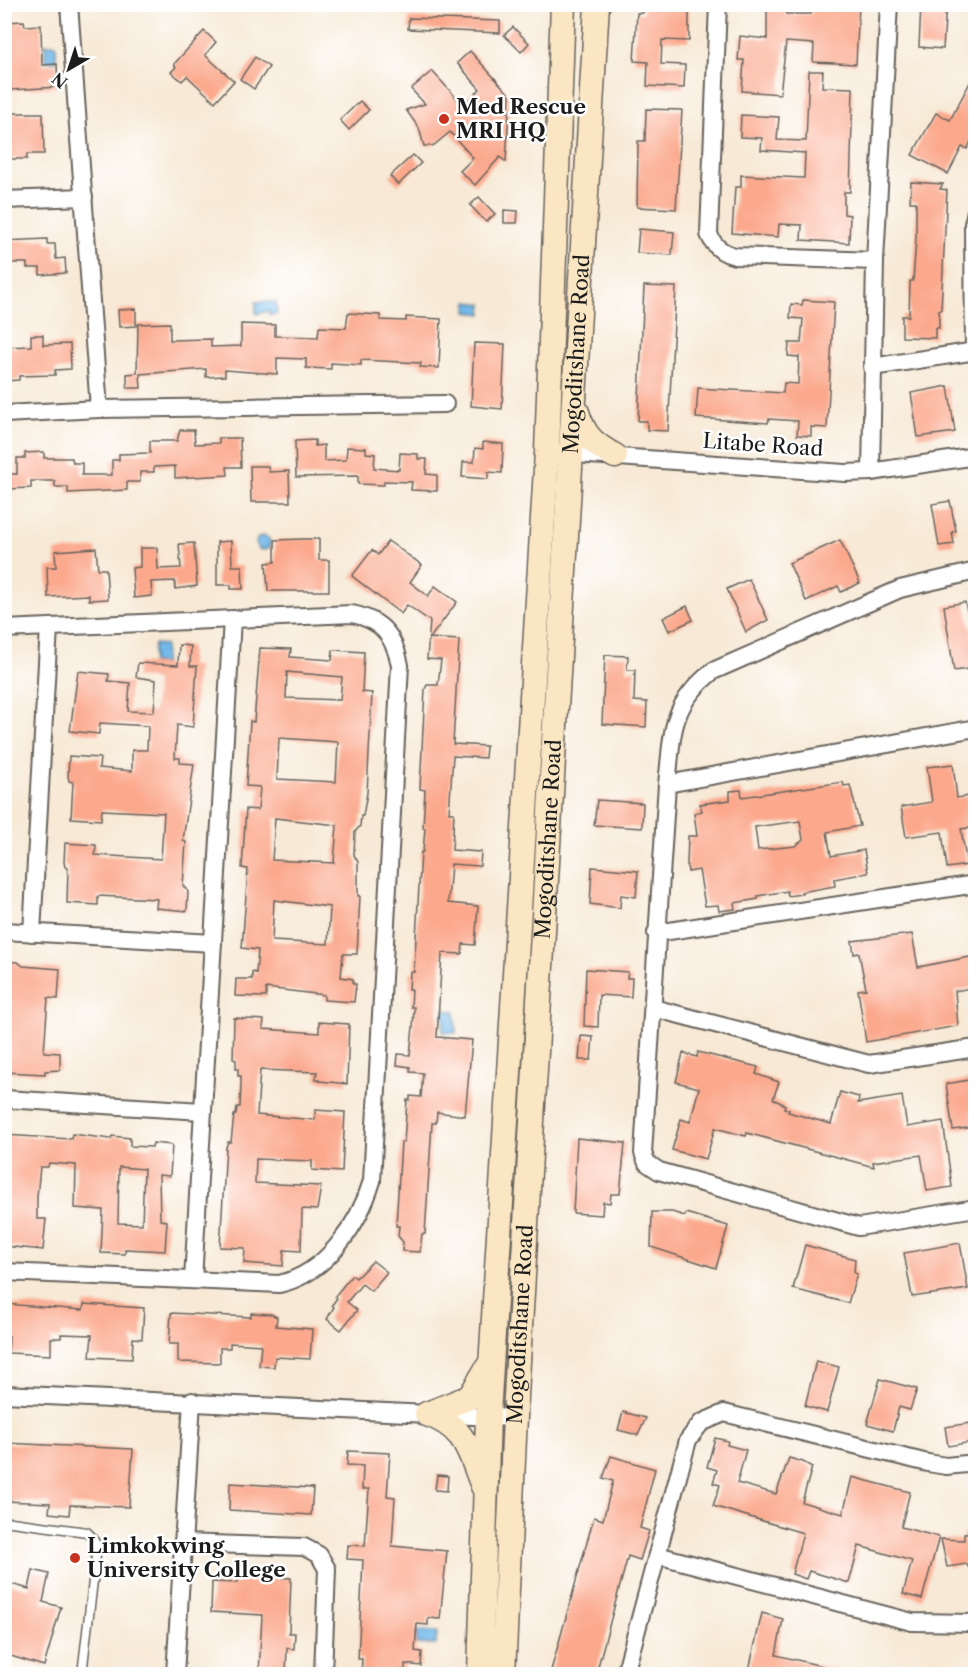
<svg xmlns="http://www.w3.org/2000/svg" width="980" height="1679" viewBox="0 0 980 1679" font-family="'Libre Caslon Text',serif">
<rect width="100%" height="100%" fill="#fff"/>
<filter id="ink" filterUnits="userSpaceOnUse"><feTurbulence type="fractalNoise" baseFrequency=".0167" numOctaves="2"/><feDisplacementMap in="SourceGraphic" scale="12" xChannelSelector="R" yChannelSelector="G"/><feConvolveMatrix kernelMatrix="1 2 1 2 8 2 1 2 1" color-interpolation-filters="sRGB"/></filter>
<filter id="wash" filterUnits="userSpaceOnUse"><feTurbulence type="fractalNoise" baseFrequency=".008" numOctaves="4" result="noise"/><feDisplacementMap in="SourceGraphic" scale="24" xChannelSelector="R" yChannelSelector="G"/><feGaussianBlur stdDeviation="1.35" result="paint"/><feColorMatrix in="noise" values="0 0 0 0 0 0 0 0 0 0 0 0 0 0 0 0 0 1.4 0 .05"/><feComposite in="paint" operator="in"/></filter>
<g filter="url(#wash)">
<rect width="100%" height="100%" fill="#f7e9d5"/>
<!-- water -->
<g fill="#70b8e8" stroke="#466a82" stroke-width="1.5">
<rect x="45" y="44" width="11" height="17"/>
<polygon points="256,302 276,302 277,314 269,315 269,311 256,314"/>
<polygon points="468,302 483,304 482,314 467,312"/>
<circle cx="263" cy="543" r="7"/>
<polygon points="154,644 165,645 164,664 152,663"/>
<polygon points="444,1010 455,1011 456,1033 443,1032"/>
<polygon points="417,1631 437,1632 436,1645 416,1644"/>
</g>
<g id="blocks">
<!-- building -->
<g fill="#fba88c" fill-rule="evenodd">
<polygon points="643,4 689,6 689,41 662,40 661,64 685,65 684,88 647,86 648,62 634,61 637,13 643,13"/>
<polygon points="767,4 787,4 786,14 811,14 811,4 859,4 856,64 813,62 814,44 786,42 780,94 742,91 744,60 738,60 740,36 767,39"/>
<polygon points="921,4 946,4 943,49 919,47"/>
<polygon points="409,18 500,21 500,33 408,29"/>
<polygon points="24,21 25,26 41,25 42,65 57,64 58,87 11,90 10,72 4,72 4,22"/>
<polygon points="513,27 529,43 521,52 504,35"/>
<polygon points="204,31 216,42 205,55 234,81 215,102 187,76 182,81 171,72 176,67 174,64"/>
<polygon points="470,51 510,95 506,162 500,157 475,185 460,171 473,158 450,132 433,146 424,146 419,128 406,110 425,104 411,89 432,71 463,105 480,89 457,63"/>
<polygon points="255,57 269,67 254,89 240,79"/>
<polygon points="809,71 823,71 822,87 853,88 850,192 844,192 844,214 850,215 849,243 801,240 802,225 779,224 778,237 732,233 735,187 741,187 741,175 804,178 805,153 761,150 762,138 740,137 741,115 779,117 777,140 806,141"/>
<polygon points="975,73 975,134 967,149 962,147 948,174 912,155 936,113 950,120"/>
<polygon points="360,101 369,110 349,130 340,120"/>
<polygon points="646,109 682,110 676,209 637,207 638,141 645,141"/>
<polygon points="4,113 43,113 44,154 27,154 27,159 4,159"/>
<polygon points="413,155 421,163 398,185 390,176"/>
<polygon points="911,182 943,184 940,189 947,190 941,310 939,310 939,328 935,328 935,338 902,337 902,316 909,316 910,281 913,281 916,238 916,202 910,202"/>
<polygon points="479,197 495,214 486,222 470,205"/>
<polygon points="504,210 518,211 517,223 504,223"/>
<polygon points="639,229 674,232 672,255 637,253"/>
<polygon points="47,239 47,244 55,244 56,259 65,258 66,273 40,275 40,268 27,268 27,263 4,263 4,241"/>
<polygon points="644,286 676,287 668,431 647,430 647,421 638,421"/>
<polygon points="803,300 834,302 827,428 811,427 811,436 797,435 798,421 769,419 768,423 696,418 698,388 783,393 784,383 798,384 799,357 788,356 789,343 801,343 803,319 790,318 791,304 802,305"/>
<polygon points="136,309 136,326 119,327 118,310"/>
<polygon points="348,313 380,315 380,320 406,321 406,317 441,319 439,368 420,367 421,363 361,360 361,365 331,363 331,369 306,368 306,359 277,358 277,374 225,370 225,376 206,377 206,369 140,374 141,388 127,388 127,374 137,373 138,324 170,323 170,340 211,339 211,347 241,346 241,324 275,325 275,336 318,337 319,327 346,328"/>
<polygon points="31,335 43,335 43,345 70,344 71,369 55,370 55,375 19,376 19,380 4,381 4,347 31,346"/>
<polygon points="474,343 505,344 502,409 471,406"/>
<polygon points="948,386 955,432 918,437 911,393"/>
<polygon points="180,430 194,430 195,444 219,443 219,438 240,438 241,467 227,467 228,475 175,478 175,466 154,467 154,472 140,472 140,482 127,482 127,490 68,493 68,487 55,487 55,481 31,481 31,488 7,489 7,474 17,474 17,458 25,458 25,453 44,452 44,458 72,458 73,463 82,463 82,475 112,475 112,460 119,460 119,454 150,453 150,441 177,441"/>
<polygon points="315,440 315,446 324,445 324,461 346,460 347,447 366,448 366,453 375,454 374,468 399,470 400,453 418,454 418,459 427,459 426,474 437,475 437,491 411,490 412,482 384,481 384,485 358,484 358,476 296,477 295,441"/>
<polygon points="483,442 503,444 502,473 488,472 488,479 462,477 463,462 474,462 475,448 483,449"/>
<polygon points="250,466 268,466 269,472 289,471 290,502 251,502"/>
<polygon points="950,501 956,531 952,532 954,544 939,546 932,504"/>
<polygon points="303,539 319,539 319,560 329,560 329,591 268,591 266,563 275,562 275,540"/>
<polygon points="840,540 860,583 841,592 838,586 806,601 789,563"/>
<polygon points="231,541 232,566 242,566 243,589 231,589 231,585 217,585 217,542"/>
<polygon points="388,541 422,565 410,582 428,596 435,586 457,602 430,638 459,640 453,744 486,746 485,758 453,756 449,813 454,813 452,850 481,852 480,866 451,864 448,903 478,906 475,945 463,944 462,954 442,953 437,1037 472,1040 465,1116 437,1112 436,1123 432,1123 425,1234 422,1234 420,1252 402,1251 403,1242 398,1236 399,1226 396,1226 401,1142 404,1142 407,1100 410,1100 410,1096 421,1097 423,1073 410,1072 410,1067 397,1065 398,1054 410,1055 413,1027 414,1007 411,1007 412,990 409,990 410,972 414,972 421,852 423,852 425,828 423,828 425,790 420,789 425,689 427,685 438,685 441,660 427,659 430,621 407,605 401,614 352,576 372,550 378,555"/>
<polygon points="194,543 197,586 175,589 175,581 151,582 152,596 134,598 132,568 140,567 140,548 157,548 158,569 181,568 179,544"/>
<polygon points="96,548 98,569 106,569 108,599 89,600 89,595 48,597 47,567 56,567 55,551"/>
<polygon points="749,579 768,620 746,632 727,589"/>
<polygon points="965,602 974,640 975,668 954,671 944,606"/>
<polygon points="687,606 693,620 669,631 663,618"/>
<polygon points="179,645 191,646 190,666 197,666 193,727 177,725 175,758 180,758 180,763 194,764 183,841 186,842 183,886 188,891 187,911 156,908 157,899 98,896 98,905 67,903 68,868 65,867 64,862 65,843 96,845 95,855 161,859 164,813 102,810 101,820 71,818 73,782 69,781 68,776 69,756 100,758 99,768 132,771 132,750 147,750 148,726 100,723 99,734 70,731 78,671 109,674 108,681 130,683 128,711 154,712 156,680 136,677 138,663 178,665"/>
<path d="M 260,648 L 291,649 L 290,657 L 332,660 L 333,650 L 364,652 L 362,692 L 372,693 L 367,793 L 363,816 L 361,816 L 360,826 L 355,832 L 354,855 L 358,862 L 358,896 L 360,896 L 357,954 L 343,954 L 341,977 L 353,979 L 353,984 L 356,984 L 354,1002 L 324,1000 L 324,995 L 266,988 L 266,997 L 235,996 L 236,979 L 252,979 L 252,972 L 256,973 L 258,950 L 242,948 L 248,869 L 242,868 L 246,809 L 258,810 L 260,787 L 246,786 L 250,721 L 254,722 ZM 287,672 L 342,677 L 340,700 L 286,698 ZM 279,738 L 338,742 L 336,782 L 277,779 ZM 275,818 L 337,825 L 334,863 L 272,860 ZM 274,900 L 330,907 L 328,944 L 272,941 Z"/>
<polygon points="605,655 628,656 627,670 635,670 634,701 647,702 646,727 602,724"/>
<polygon points="953,764 957,798 975,795 975,827 961,829 967,865 947,868 942,832 906,837 901,807 932,802 927,767"/>
<path d="M 843,782 L 844,786 L 850,785 L 860,826 L 827,832 L 831,856 L 864,850 L 868,873 L 834,879 L 835,886 L 801,892 L 802,894 L 788,896 L 787,891 L 758,896 L 758,899 L 734,903 L 735,909 L 719,911 L 718,905 L 705,906 L 699,870 L 688,872 L 687,864 L 688,836 L 697,836 L 694,813 L 702,811 L 700,804 L 730,800 L 730,791 L 741,790 L 742,797 ZM 800,821 L 803,840 L 795,846 L 758,850 L 755,827 Z"/>
<polygon points="597,800 643,803 642,828 594,825"/>
<polygon points="592,867 638,871 636,897 621,895 620,908 590,904"/>
<polygon points="912,934 918,967 975,956 975,987 955,991 958,1026 866,1042 858,990 866,989 859,953 854,954 852,941"/>
<polygon points="4,961 18,962 23,966 60,969 58,999 48,998 44,1052 60,1053 60,1070 45,1071 45,1074 4,1072 7,991 4,991"/>
<polygon points="586,969 628,972 627,978 632,978 631,997 599,995 598,1027 584,1026"/>
<polygon points="234,1018 264,1020 263,1029 319,1033 319,1022 349,1024 347,1084 320,1081 316,1079 317,1072 260,1070 257,1115 315,1120 315,1110 345,1112 342,1172 312,1170 312,1161 256,1159 255,1183 321,1186 317,1210 302,1209 301,1251 284,1250 283,1266 244,1263 245,1248 220,1247 226,1147 228,1142 231,1142 234,1115 236,1115 237,1107 240,1107 241,1084 241,1076 238,1076 238,1069 236,1069 236,1060 233,1059"/>
<polygon points="581,1036 593,1037 591,1060 579,1060"/>
<polygon points="698,1052 758,1067 756,1074 779,1082 773,1099 785,1105 784,1108 789,1110 788,1112 831,1124 840,1092 859,1097 858,1103 902,1096 907,1127 943,1121 952,1187 927,1191 921,1155 873,1162 874,1167 747,1133 746,1136 715,1128 706,1159 672,1150 681,1119 690,1122 699,1088 676,1082 683,1053 697,1057"/>
<polygon points="969,1080 974,1127 953,1130 946,1084"/>
<path d="M 72,1134 L 111,1139 L 112,1136 L 130,1138 L 130,1146 L 152,1147 L 153,1143 L 172,1145 L 170,1176 L 159,1175 L 160,1220 L 167,1221 L 165,1251 L 125,1249 L 125,1254 L 101,1253 L 103,1210 L 75,1208 L 76,1165 L 49,1163 L 48,1167 L 40,1167 L 37,1197 L 37,1219 L 46,1219 L 43,1250 L 4,1246 L 4,1135 L 71,1139 ZM 119,1167 L 144,1169 L 142,1224 L 118,1223 Z"/>
<polygon points="577,1138 625,1143 620,1194 611,1194 610,1203 603,1202 602,1215 573,1213"/>
<polygon points="652,1212 672,1212 685,1216 686,1213 728,1226 716,1268 651,1247"/>
<polygon points="960,1243 968,1289 912,1297 904,1253"/>
<polygon points="805,1245 855,1259 854,1273 857,1274 848,1303 793,1289"/>
<polygon points="373,1261 387,1272 371,1291 362,1284 347,1302 357,1310 341,1330 327,1319 334,1307 332,1305 337,1298 335,1296 352,1275 356,1278"/>
<polygon points="4,1304 83,1310 84,1304 144,1308 142,1339 133,1338 132,1359 90,1357 92,1335 61,1334 61,1338 51,1338 51,1355 8,1353 9,1336 4,1336"/>
<polygon points="171,1313 251,1317 251,1313 271,1314 277,1317 276,1326 312,1329 310,1359 275,1357 274,1367 259,1366 261,1345 230,1343 230,1348 220,1348 220,1363 178,1362 178,1344 169,1344"/>
<polygon points="816,1361 839,1367 827,1412 805,1406"/>
<polygon points="880,1379 917,1389 910,1410 899,1407 893,1431 867,1424"/>
<polygon points="623,1412 646,1418 638,1435 618,1430"/>
<polygon points="970,1423 973,1442 948,1446 945,1427"/>
<polygon points="715,1438 728,1441 727,1445 746,1450 737,1483 776,1494 789,1458 803,1462 812,1467 802,1502 843,1514 852,1477 910,1492 901,1527 939,1537 922,1599 903,1594 912,1561 859,1546 849,1583 809,1571 806,1579 792,1574 803,1533 713,1506 720,1485 713,1483 717,1470 707,1467"/>
<polygon points="4,1443 133,1449 129,1507 70,1505 69,1515 49,1513 50,1503 4,1501"/>
<polygon points="348,1451 390,1453 387,1496 395,1497 392,1546 447,1551 440,1619 428,1618 428,1625 417,1624 415,1651 422,1652 421,1666 405,1664 405,1670 401,1670 401,1674 361,1674 362,1659 358,1659 363,1560 347,1559 348,1545 365,1546 369,1489 362,1489 363,1466 347,1465"/>
<polygon points="611,1456 655,1469 640,1528 649,1531 640,1560 628,1556 596,1674 550,1674 594,1517 603,1520 613,1481 603,1478"/>
<polygon points="437,1475 448,1476 447,1491 435,1490"/>
<polygon points="230,1483 313,1488 311,1515 229,1510"/>
<polygon points="975,1532 975,1566 968,1567 967,1564 947,1567 941,1539 964,1540 964,1533"/>
<polygon points="239,1569 252,1569 252,1576 291,1578 289,1633 295,1633 294,1649 287,1648 286,1674 259,1674 262,1615 211,1612 212,1582 238,1583"/>
<polygon points="33,1570 49,1574 43,1602 61,1607 44,1666 4,1654 4,1582 29,1589"/>
<polygon points="762,1613 783,1619 776,1655 839,1670 839,1674 748,1674"/>
</g>
</g>
</g>
<g filter="url(#ink)">
<use href="#blocks" fill-opacity="0" stroke="#69645d" stroke-width="1.5"/>
<g fill="none" stroke-linecap="round" stroke-linejoin="round">
<defs>
<polyline id="service" points="4,1521 87,1532 93,1538 97,1547 82,1674"/>
<g id="minor">
<polyline points="69,4 99,409"/>
<path d="M 718,4 L 709,234 C 714,247 722,253 735,256 L 875,261"/>
<polyline points="4,200 84,197"/>
<polyline points="974,352 973,224 976,211"/>
<polyline points="872,367 976,351"/>
<polyline points="4,414 99,409 445,404"/>
<polyline points="561,453 845,473 871,472 976,456"/>
<polyline points="871,472 875,261 889,4"/>
<path d="M 976,571 L 900,589 L 713,671 C 669,706 673,733 667,784 L 643,1153 L 647,1163 L 659,1171 L 859,1227 L 976,1208"/>
<path d="M 4,629 L 352,614 C 382,620 394,636 400,665 L 372,1181 C 359,1224 326,1274 279,1284 L 4,1272"/>
<polyline points="667,784 976,728"/>
<polyline points="4,931 213,943"/>
<polyline points="32,933 49,627"/>
<polyline points="656,933 976,884"/>
<polyline points="653,1008 869,1064 976,1048"/>
<polyline points="4,1099 203,1111"/>
<polyline points="193,1280 232,619"/>
<polyline points="4,1394 515,1418"/>
<polyline points="182,1543 304,1547 319,1555 327,1569 323,1674"/>
<polyline points="657,1555 912,1622 976,1623"/>
<polyline points="175,1674 192,1401"/>
<polyline points="625,1674 688,1440 701,1423 724,1413 928,1463 946,1466 976,1463"/>
</g>
<g id="secondary">
<path d="M 577,412 C 584,436 593,444 615,456"/>
<path d="M 427,1414 C 466,1427 469,1451 483,1486"/>
<polyline points="427,1414 470,1397 488,1367"/>
<polyline points="480,1674 488,1415 547,452 563,4"/>
<path id="s1" d="M 503,1674 L 516,1396 L 597,4"/>
</g>
</defs>
<!-- service casing -->
<use href="#service" stroke="#69645d" stroke-width="11"/>
<!-- minor casing -->
<use href="#minor" stroke="#69645d" stroke-width="20"/>
<!-- secondary casing -->
<use href="#secondary" stroke="#69645d" stroke-width="27"/>
<!-- service -->
<use href="#service" stroke="#fff" stroke-width="8"/>
<!-- minor -->
<use href="#minor" stroke="#fff" stroke-width="16"/>
<!-- secondary -->
<use href="#secondary" stroke="#fbe6c4" stroke-width="24"/>
</g>
</g>
<!-- markers -->
<g fill="#c8321e" stroke="#fff" stroke-width="2">
<circle cx="444" cy="119" r="6"/>
<circle cx="75" cy="1558" r="6"/>
</g>
<g text-anchor="middle" stroke-width="5" stroke-linejoin="round" paint-order="stroke">
<!-- poi labels -->
<g font-size="21" font-weight="bold" fill="#1c1c1c" stroke="#fff" text-anchor="start">
<text x="456" y="114">Med Rescue<tspan x="456" dy="24">MRI HQ</tspan></text>
<text x="87" y="1553">Limkokwing<tspan x="87" dy="24">University College</tspan></text>
</g>
<!-- street labels -->
<g font-size="21" fill="#1c1c1c" stroke="#fff">
<text dy="7" stroke="none"><textPath href="#s1" startOffset="1322">Mogoditshane Road</textPath></text>
<text transform="translate(763 445) rotate(4)" y="7">Litabe Road</text>
<text dy="7" stroke="none"><textPath href="#s1" startOffset="836">Mogoditshane Road</textPath></text>
<text dy="7" stroke="none"><textPath href="#s1" startOffset="350">Mogoditshane Road</textPath></text>
</g>
</g>
<!-- margin -->
<rect width="980" height="1679" fill="none" stroke="#fff" stroke-width="24"/>
<!-- north arrow -->
<g transform="translate(69 69) rotate(219)" stroke="#ffffff" stroke-width="4.5" paint-order="stroke">
<path d="M0-4.5L10 22L0 15L-10 22Z" fill="#1c1c1c"/>
<text y="-9" font-size="16" font-weight="bold" text-anchor="middle" fill="#1c1c1c">N</text>
</g>
</svg>
